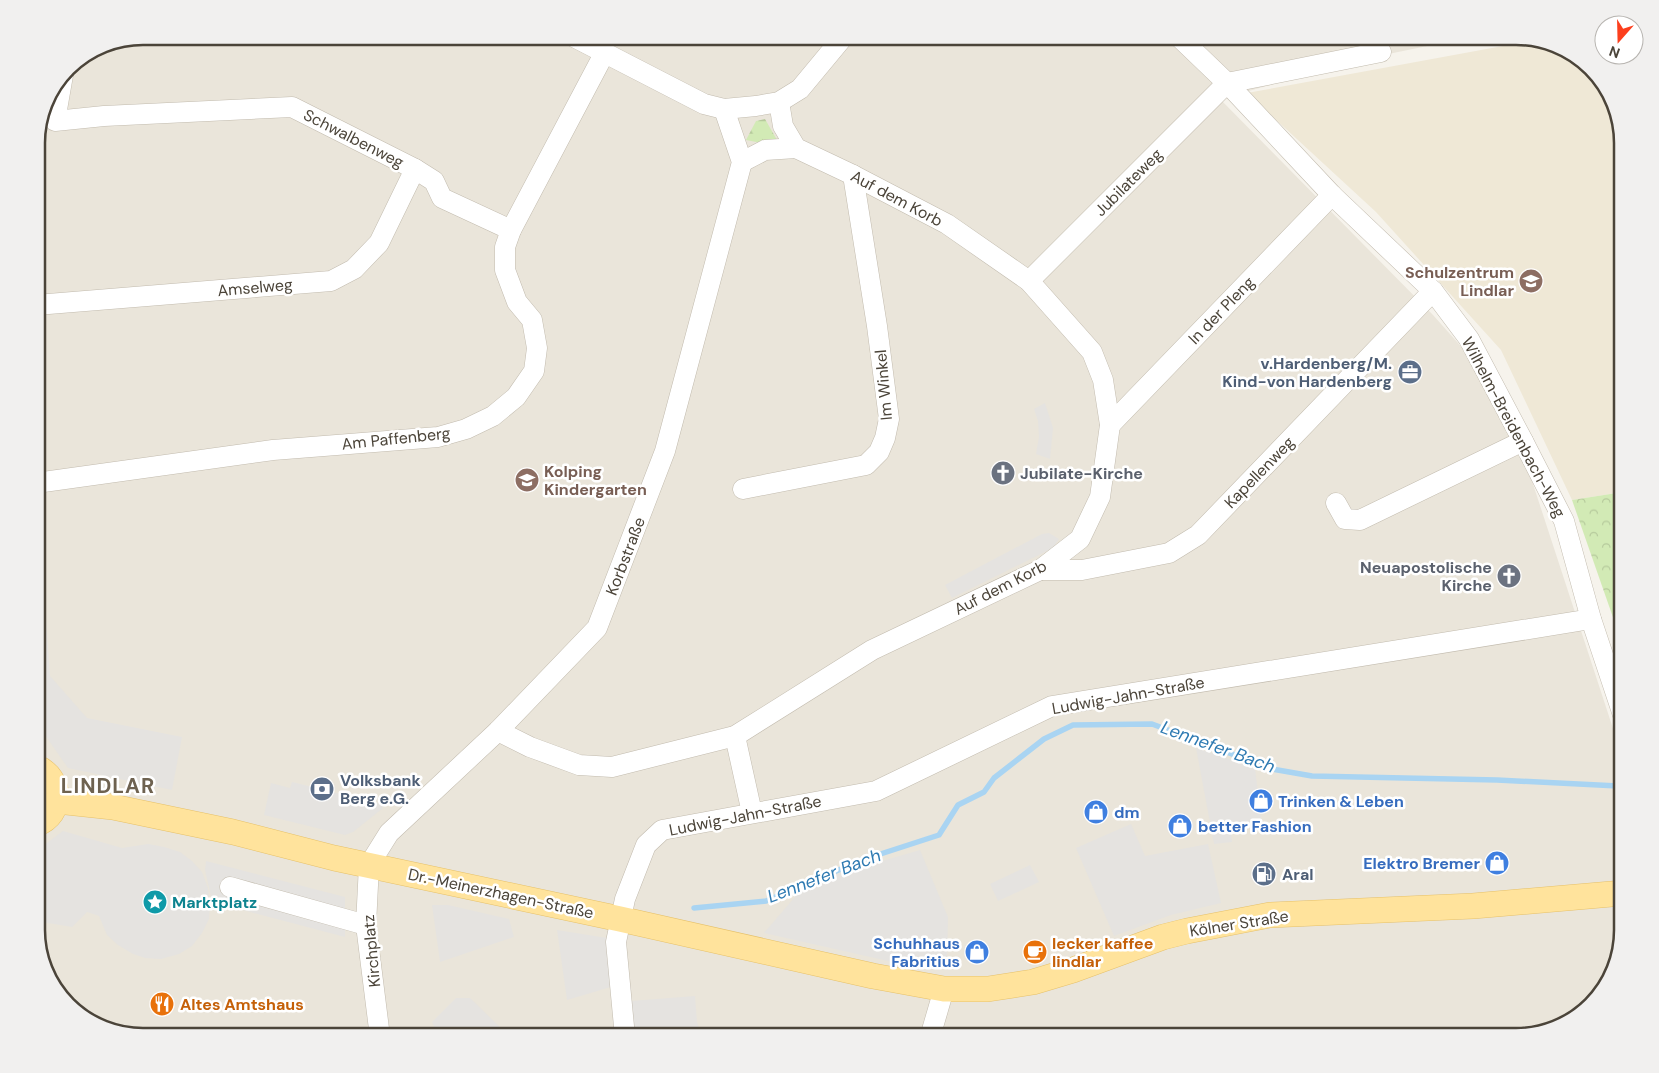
<svg xmlns="http://www.w3.org/2000/svg" width="1659" height="1073" viewBox="0 0 1659 1073" font-family="'DM Sans',sans-serif">
<defs>
<pattern id="forest-firs" width="22" height="20" patternUnits="userSpaceOnUse" patternTransform="scale(1.25)"><rect width="22" height="20" fill="#d2eab5"/><path d="M5 1l3.5 6h-7zM16 11l3.5 6h-7z" fill="#b6ca9c"/></pattern>
<pattern id="park-crowns" width="20" height="18" patternUnits="userSpaceOnUse" patternTransform="scale(1.25)"><rect width="20" height="18" fill="#d2eab5"/><path d="M2 6a3 3 0 1 1 6 0M12 15a3 3 0 1 1 6 0" fill="none" stroke="#b6ca9c"/></pattern>
</defs>
<rect width="100%" height="100%" fill="#f6f3ec"/>
<!-- residential -->
<polygon fill="#eae5da" points="143,36 1476,36 1364,59 1220,99 1433,315 1499,389 1532,481 1623,759 1623,930 1605,989 1569,1023 1516,1037 143,1037 84,1019 50,983 36,936 36,137 45,102 68,67 103,44"/>
<!-- education -->
<polygon fill="#efe8d6" points="1530,41 1575,54 1609,90 1623,143 1623,492 1572,500 1501,350 1376,212 1247,93"/>
<!-- forest -->
<polygon fill="url(#forest-firs)" points="765,119 777,140 766,144 746,140 756,121"/>
<!-- park -->
<polygon fill="url(#park-crowns)" points="1623,492 1623,646 1572,500"/>
<!-- parking -->
<g fill="#e5e3e0">
<polygon points="1045,403 1053,428 1050,459 1036,454 1039,437 1038,421 1034,409"/>
<polygon points="1049,533 1059,539 1053,548 952,598 945,585 1042,534"/>
<polygon points="45,605 50,676 87,718 182,737 172,790 68,768 36,722 36,608"/>
<polygon points="1196,748 1255,768 1261,820 1230,825 1232,842 1214,844"/>
<polygon points="292,782 312,787 311,794 330,799 332,792 381,804 383,808 353,832 345,835 264,815 271,783 290,788"/>
<polygon points="1131,824 1145,856 1208,844 1221,903 1171,915 1114,936 1076,848"/>
<polygon points="63,831 122,848 148,844 164,847 180,852 192,861 202,872 208,888 210,905 209,919 202,933 192,946 179,954 161,959 145,958 133,954 118,945 107,935 99,916 87,912 72,927 36,921 36,873 43,846"/>
<polygon points="920,850 948,917 947,967 897,963 764,933 807,883"/>
<polygon points="206,861 345,897 345,937 212,902 205,870"/>
<polygon points="1030,865 1039,882 998,901 990,884"/>
<polygon points="432,905 448,905 509,919 514,937 440,962"/>
<polygon points="557,930 607,938 614,986 567,1000"/>
<polygon points="695,996 697,1022 702,1037 635,1037 631,1001"/>
<polygon points="456,998 470,998 510,1037 439,1037 432,1022"/>
</g>
<g fill="none" stroke-linecap="round" stroke-linejoin="round">
<!-- stream -->
<polyline stroke="#a9d4f2" stroke-width="5.5" points="694,908 766,901 862,860 939,835 958,805 984,792 994,778 1044,739 1073,725 1152,724 1272,769 1312,776 1497,780 1618,786"/>
<defs>
<g id="minor">
<polyline points="572,36 704,104 724,109 756,106 779,102 800,89 844,36"/>
<polyline points="1178,36 1227,83 1332,195 1433,291 1469,339 1523,441 1564,521 1591,619 1623,715"/>
<polyline points="63,75 55,121 104,116 292,107 415,169 434,181 442,198 511,230"/>
<polyline points="742,162 765,150 796,148"/>
<polyline points="1029,281 1227,83 1381,52 1369,36"/>
<polyline points="36,305 331,281 354,269 379,243 415,169"/>
<polyline points="1110,425 1332,195"/>
<polyline points="36,483 273,450 438,437 466,429 493,416 516,397 534,371 537,348 532,320 517,302 505,270 505,247 511,230 604,54"/>
<polyline points="743,489 866,465 879,452 885,438 889,419 877,326 853,175"/>
<polyline points="1336,503 1345,519 1360,520 1523,441"/>
<polyline points="1040,570 1082,570 1169,553 1198,535 1433,291"/>
<polyline points="498,731 530,747 579,765 612,767 735,736 872,650 1040,570 1080,539 1100,497 1110,425 1103,380 1092,352 1029,281 947,224 853,175 796,148 783,126 779,102"/>
<polyline points="735,736 752,813"/>
<polyline points="230,887 366,925"/>
<polyline points="380,1037 366,925 369,865 389,833 498,731 597,628 665,451 742,162 724,109"/>
<polyline points="625,1037 616,942 625,899 646,845 662,830 876,791 1052,706 1591,619"/>
<polyline points="930,1037 944,989"/>
</g>
<g id="major">
<path d="M 36,767 C 62,778 64,814 36,824"/>
<polyline points="57,801 113,807 233,832 334,858 620,919 873,976 944,989 988,989 1033,982 1073,970 1163,937 1187,931 1270,915 1473,906 1623,893"/>
</g>
</defs>
<!-- minor casing -->
<use href="#minor" stroke="#c2bbae" stroke-width="21"/>
<!-- major casing -->
<use href="#major" stroke="#e6c16a" stroke-width="26"/>
<!-- minor -->
<use href="#minor" stroke="#fff" stroke-width="20"/>
<!-- major -->
<use href="#major" stroke="#ffe39c" stroke-width="25"/>
</g>
<!-- icons -->
<defs>
<symbol id="school-disc" viewBox="-11 -11 22 22"><circle r="9.5" fill="#8d6e63" stroke="#fff"/><path d="M0-5L7-2L0 1L-7-2ZM-4 1L0 2.5L4 1V4Q0 6-4 4Z" fill="#fff"/></symbol>
<symbol id="office-disc" viewBox="-11 -11 22 22"><circle r="9.5" fill="#5c6f8a" stroke="#fff"/><path d="M-6-3h4V-5.5h4V-3h4V5H-6ZM-1-4.5V-3h2v-1.5ZM-6 0V1H6V0Z" fill="#fff"/></symbol>
<symbol id="church-disc" viewBox="-11 -11 22 22"><circle r="9.5" fill="#6b7280" stroke="#fff"/><path d="M-1.2-6h2.4v3.5h3.3v2.4h-3.3V6h-2.4V-.1h-3.3v-2.4h3.3Z" fill="#fff"/></symbol>
<symbol id="bank-disc" viewBox="-11 -11 22 22"><circle r="9.5" fill="#5c6f8a" stroke="#fff"/><path d="M-6-4H6V4H-6ZM0-2.3a2.3 2.3 0 1 0 0 4.6a2.3 2.3 0 1 0 0-4.6Z" fill="#fff"/></symbol>
<symbol id="shop-disc" viewBox="-11 -11 22 22"><circle r="9.5" fill="#3f7fe0" stroke="#fff"/><path d="M-5-2.5h2.3a2.7 3.5 0 0 1 5.4 0H5L5.5 6h-11ZM-1.5-2.5h3a1.5 2.3 0 0 0-3 0Z" fill="#fff"/></symbol>
<symbol id="fuel-disc" viewBox="-11 -11 22 22"><circle r="9.5" fill="#5c6f8a" stroke="#fff"/><path d="M-5.5-6h7V0h2V4h1.3V-2.5L3-4.5l.8-.8L6-3V5H2.5V1h-1V6h-7ZM-4.2-4.7v3.2H.2V-4.7Z" fill="#fff"/></symbol>
<symbol id="sight-disc" viewBox="-11 -11 22 22"><circle r="9.5" fill="#0f9aa8" stroke="#fff"/><path d="M0-6L1.8-2.2L6-1.7L2.9 1.2L3.7 5.4L0 3.3L-3.7 5.4L-2.9 1.2L-6-1.7L-1.8-2.2Z" fill="#fff"/></symbol>
<symbol id="cafe-disc" viewBox="-11 -11 22 22"><circle r="9.5" fill="#e8710a" stroke="#fff"/><path d="M-5.5-4.5H6V0H3Q3 3.5 0 3.5H-2.5Q-5.5 3.5-5.5 0ZM3-3.2v2h1.7v-2ZM-6 4.5H4V6H-6Z" fill="#fff"/></symbol>
<symbol id="restaurant-disc" viewBox="-11 -11 22 22"><circle r="9.5" fill="#e8710a" stroke="#fff"/><path d="M-5-6h1v4h1v-4h1v4h1v-4h1v5L-1.5 .5V6h-2V.5L-5-1ZM5-6V6H3V1.5H1.5Q1.5-4 5-6Z" fill="#fff"/></symbol>
</defs>
<g fill-rule="evenodd">
<use href="#school-disc" x="1517" y="267" width="28" height="28"/>
<use href="#office-disc" x="1396" y="358" width="28" height="28"/>
<use href="#church-disc" x="989" y="459" width="28" height="28"/>
<use href="#school-disc" x="513" y="466" width="28" height="28"/>
<use href="#church-disc" x="1495" y="562" width="28" height="28"/>
<use href="#bank-disc" x="308" y="775" width="28" height="28"/>
<use href="#shop-disc" x="1247" y="787" width="28" height="28"/>
<use href="#shop-disc" x="1082" y="798" width="28" height="28"/>
<use href="#shop-disc" x="1166" y="812" width="28" height="28"/>
<use href="#shop-disc" x="1483" y="849" width="28" height="28"/>
<use href="#fuel-disc" x="1250" y="860" width="28" height="28"/>
<use href="#sight-disc" x="141" y="888" width="28" height="28"/>
<use href="#shop-disc" x="963" y="938" width="28" height="28"/>
<use href="#cafe-disc" x="1021" y="938" width="28" height="28"/>
<use href="#restaurant-disc" x="148" y="990" width="28" height="28"/>
</g>
<g text-anchor="middle" stroke-width="5" stroke-linejoin="round" paint-order="stroke">
<!-- street labels -->
<g font-size="16" fill="#4b4439" stroke="#fff">
<text transform="translate(354 138) rotate(27)" y="6">Schwalbenweg</text>
<text transform="translate(1128 182) rotate(-45)" y="6">Jubilateweg</text>
<text transform="translate(897 198) rotate(28)" y="6">Auf dem Korb</text>
<text transform="translate(255 287) rotate(-5)" y="6">Amselweg</text>
<text transform="translate(1221 310) rotate(-46)" y="6">In der Pleng</text>
<text transform="translate(883 385) rotate(-95)" y="6">Im Winkel</text>
<text transform="translate(1514 427) rotate(62)" y="6">Wilhelm-Breidenbach-Weg</text>
<text transform="translate(396 438) rotate(-6)" y="6">Am Paffenberg</text>
<text transform="translate(1259 472) rotate(-46)" y="6">Kapellenweg</text>
<text transform="translate(625 556) rotate(-69)" y="6">Korbstraße</text>
<text transform="translate(1000 587) rotate(-27)" y="6">Auf dem Korb</text>
<text transform="translate(1128 695) rotate(-10)" y="6">Ludwig-Jahn-Straße</text>
<text transform="translate(745 815) rotate(-11)" y="6">Ludwig-Jahn-Straße</text>
<text transform="translate(501 893) rotate(12)" y="6">Dr.-Meinerzhagen-Straße</text>
<text transform="translate(1239 923) rotate(-9)" y="6">Kölner Straße</text>
<text transform="translate(371 951) rotate(-95)" y="6">Kirchplatz</text>
</g>
<!-- education labels -->
<g font-size="16" font-weight="bold" fill="#785e54" stroke="#fff" text-anchor="end">
<text x="1514" y="278">Schulzentrum<tspan x="1514" dy="18">Lindlar</tspan></text>
<text x="544" y="477" text-anchor="start">Kolping<tspan x="544" dy="18">Kindergarten</tspan></text>
</g>
<!-- service labels -->
<g font-size="16" font-weight="bold" fill="#4e5e75" stroke="#fff" text-anchor="start">
<text x="1392" y="369" text-anchor="end">v.Hardenberg/M.<tspan x="1392" dy="18">Kind-von Hardenberg</tspan></text>
<text x="340" y="786">Volksbank<tspan x="340" dy="18">Berg e.G.</tspan></text>
<text x="1282" y="880">Aral</text>
</g>
<!-- worship labels -->
<g font-size="16" font-weight="bold" fill="#5b616d" stroke="#fff" text-anchor="start">
<text x="1020" y="479">Jubilate-Kirche</text>
<text x="1492" y="573" text-anchor="end">Neuapostolische<tspan x="1492" dy="18">Kirche</tspan></text>
</g>
<!-- shop labels -->
<g font-size="16" font-weight="bold" fill="#366cbe" stroke="#fff" text-anchor="start">
<text x="1278" y="807">Trinken &amp; Leben</text>
<text x="1114" y="818">dm</text>
<text x="1198" y="832">better Fashion</text>
<text x="1480" y="869" text-anchor="end">Elektro Bremer</text>
<text x="960" y="949" text-anchor="end">Schuhhaus<tspan x="960" dy="18">Fabritius</tspan></text>
</g>
<!-- culture labels -->
<g font-size="16" font-weight="bold" fill="#0d838f" stroke="#fff" text-anchor="start">
<text x="172" y="908">Marktplatz</text>
</g>
<!-- food labels -->
<g font-size="16" font-weight="bold" fill="#c56008" stroke="#fff" text-anchor="start">
<text x="1052" y="949">lecker kaffee<tspan x="1052" dy="18">lindlar</tspan></text>
<text x="180" y="1010">Altes Amtshaus</text>
</g>
<!-- water labels -->
<g font-size="18" font-style="italic" fill="#2e7ab2" stroke="#fff">
<text transform="translate(1218 747) rotate(20)" y="6">Lennefer Bach</text>
<text transform="translate(824 876) rotate(-21)" y="6">Lennefer Bach</text>
</g>
<!-- district labels -->
<g font-size="21" font-weight="bold" letter-spacing="1" fill="#6e6250" stroke="#fff">
<text x="108" y="793">LINDLAR</text>
</g>
</g>
<!-- crop -->
<path d="M0 0H1659V1073H0ZM143 45H1516A98 98 0 0 1 1614 143V930A98 98 0 0 1 1516 1028H143A98 98 0 0 1 45 930V143A98 98 0 0 1 143 45Z" fill="#f1f0ef" fill-rule="evenodd"/>
<path fill="none" stroke="#4b4439" stroke-width="2.5" d="M143 45H1516A98 98 0 0 1 1614 143V930A98 98 0 0 1 1516 1028H143A98 98 0 0 1 45 930V143A98 98 0 0 1 143 45Z"/>
<!-- north arrow -->
<g transform="translate(1619 40) rotate(200)"><circle r="24" fill="#ffffff" stroke="#b7b4b0"/>
<path d="M0-4L9 19L0 12L-9 19Z" fill="#fc3f1d"/>
<text y="-8" font-size="14" font-weight="bold" text-anchor="middle" fill="#4b4439">N</text>
</g>
</svg>
